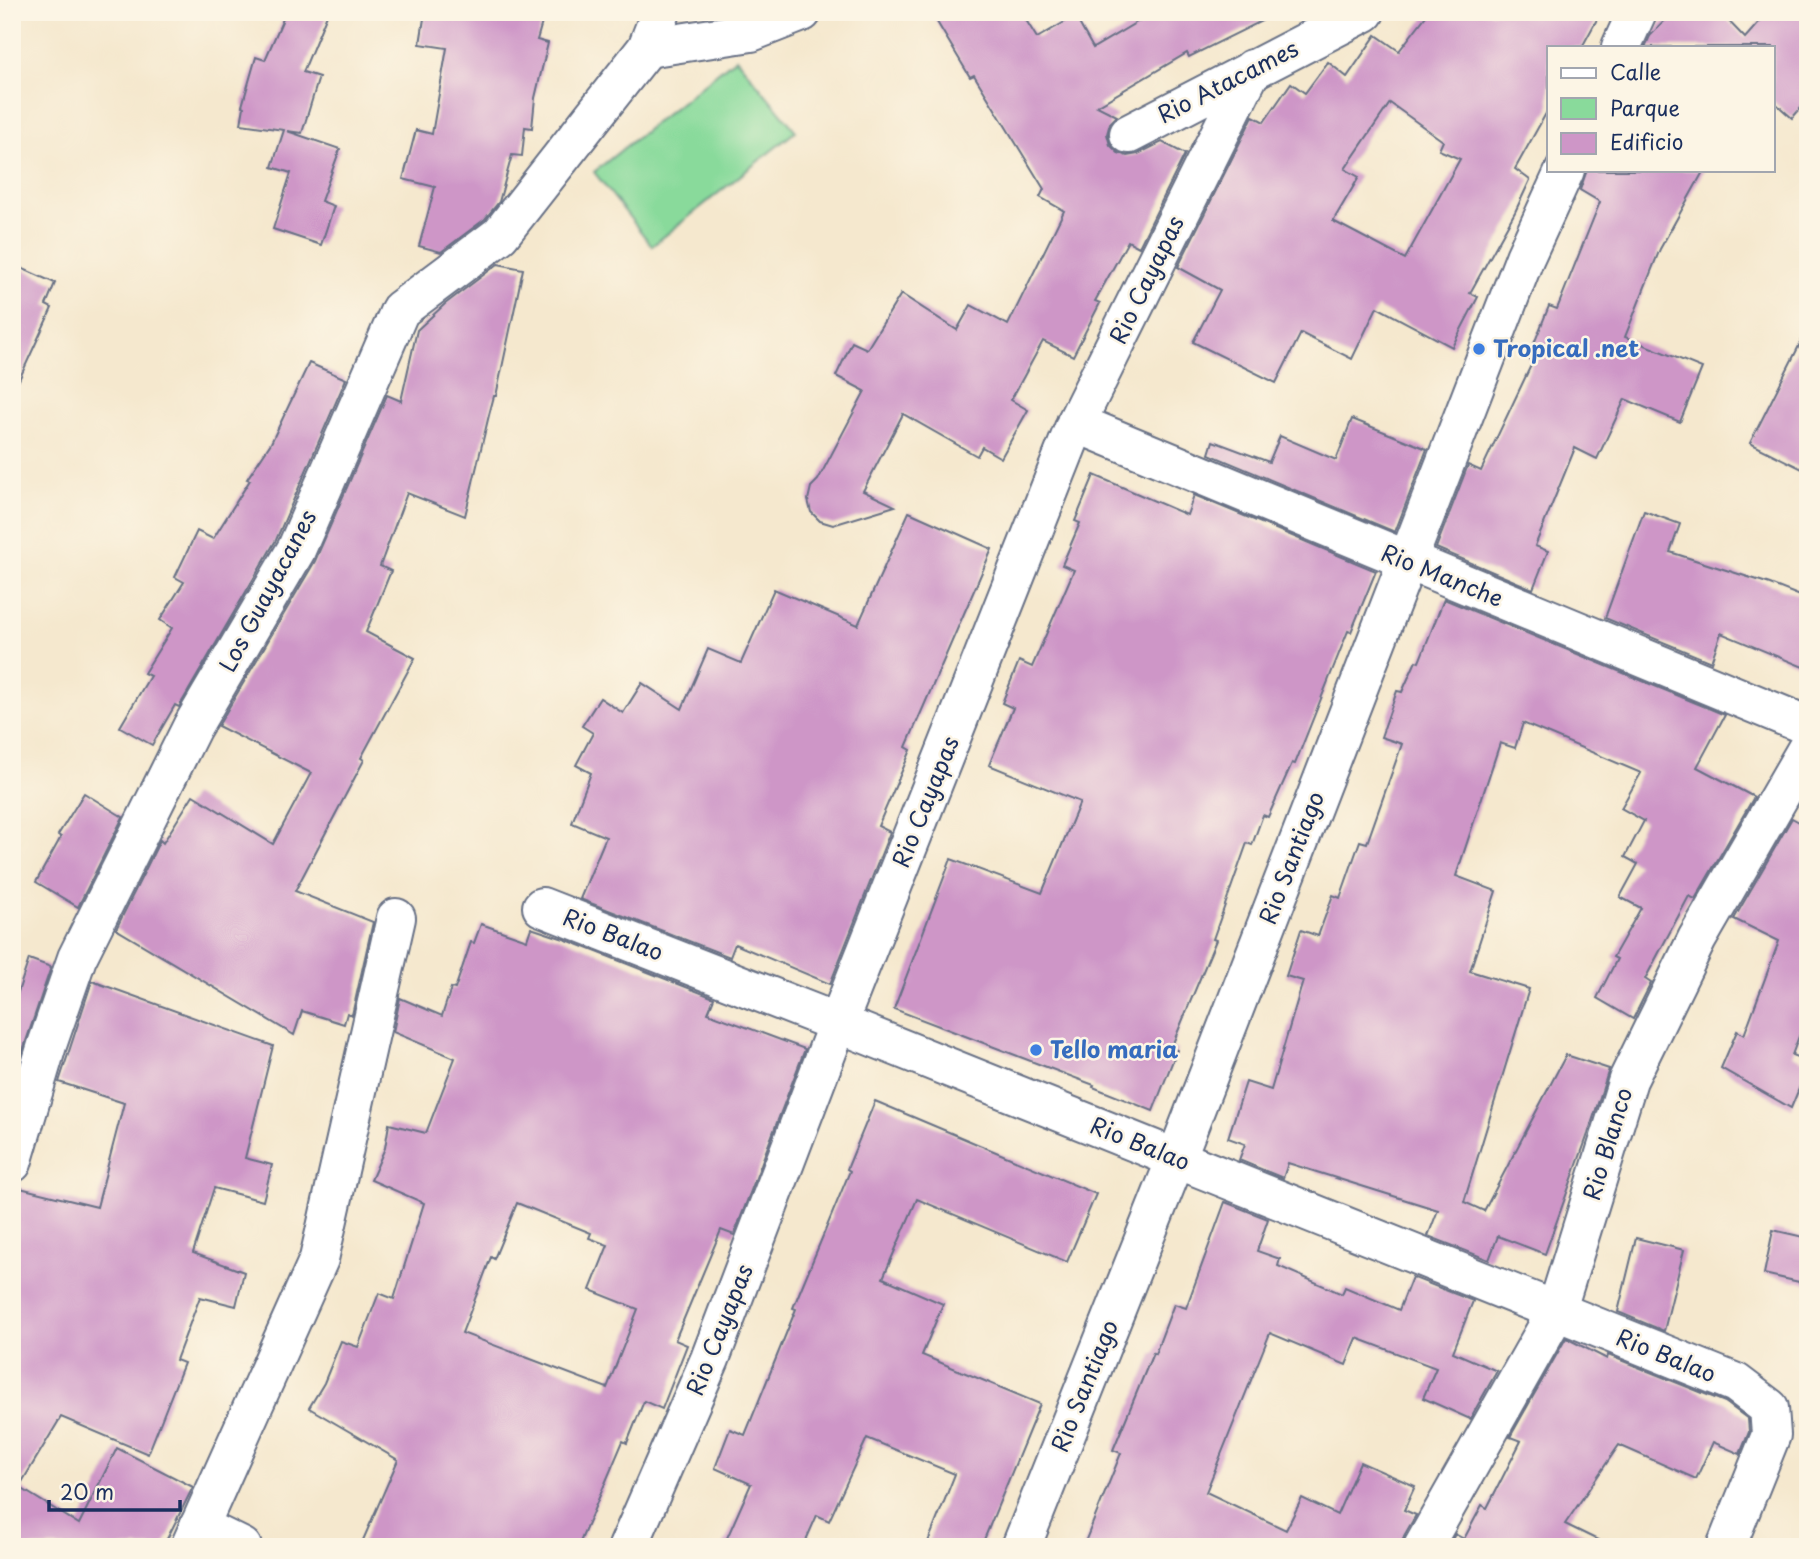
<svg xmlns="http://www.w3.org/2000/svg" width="1820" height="1559" viewBox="0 0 1820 1559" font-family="'Playpen Sans',sans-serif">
<rect width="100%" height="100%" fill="#fcf5e5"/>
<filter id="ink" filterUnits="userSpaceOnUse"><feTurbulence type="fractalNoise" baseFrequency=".0143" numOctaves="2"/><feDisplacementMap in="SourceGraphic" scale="14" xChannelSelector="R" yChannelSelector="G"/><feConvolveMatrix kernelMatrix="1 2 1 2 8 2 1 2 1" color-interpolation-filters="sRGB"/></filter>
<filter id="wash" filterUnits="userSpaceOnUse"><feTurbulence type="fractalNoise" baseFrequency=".00686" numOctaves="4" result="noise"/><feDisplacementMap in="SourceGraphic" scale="28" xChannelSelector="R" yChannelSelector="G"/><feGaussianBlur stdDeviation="1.57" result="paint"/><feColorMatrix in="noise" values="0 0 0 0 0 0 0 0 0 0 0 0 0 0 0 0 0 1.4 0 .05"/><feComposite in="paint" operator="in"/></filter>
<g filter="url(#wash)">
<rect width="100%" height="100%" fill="#f5e8ce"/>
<!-- green -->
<polygon fill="#89da9b" stroke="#52847c" stroke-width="2" points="736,58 796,131 652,246 594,172"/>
<g id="blocks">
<!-- building -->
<g fill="#ce96c7" fill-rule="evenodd">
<polygon points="286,12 328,12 303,72 319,77 302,133 287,131 340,149 321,201 334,206 321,245 273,229 291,173 272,167 284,130 241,124 244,107 242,106 256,57 265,60"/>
<polygon points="425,12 545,12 537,40 548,43 535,98 532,128 525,127 522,156 512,155 499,202 485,219 441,252 419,246 435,187 403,179 416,130 432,134 447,48 420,44"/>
<polygon points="931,12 1021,12 1037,38 1075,16 1093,48 1154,12 1280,12 1189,57 1187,53 1097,106 1117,116 1110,123 1107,134 1110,145 1118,153 1127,156 1138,154 1162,142 1185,154 1139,247 1128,241 1095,301 1100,303 1073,356 1043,341 1011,400 1028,410 1001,458 982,447 977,456 903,414 863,491 895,506 833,525 820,521 811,512 808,500 811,487 818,480 865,391 836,376 852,342 867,349 901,294 957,330 971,305 1008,325 1064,211 1040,197 1044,189 974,75 970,77"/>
<path d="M 1429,12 L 1601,12 L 1582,47 L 1549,47 L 1549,108 L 1515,169 L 1530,180 L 1515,212 L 1470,293 L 1478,297 L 1452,347 L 1377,307 L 1352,359 L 1301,333 L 1276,383 L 1193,342 L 1220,290 L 1178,267 L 1253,116 L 1264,122 L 1291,83 L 1305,93 L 1328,62 L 1347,77 L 1376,35 L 1399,51 ZM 1390,103 L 1443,141 L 1439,150 L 1460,159 L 1405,259 L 1333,221 L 1359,177 L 1345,169 Z"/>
<polygon points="1673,12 1720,12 1745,38 1768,12 1808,12 1808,100 1792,118 1773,101 1773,47 1645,47 1650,36"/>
<polygon points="1587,170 1704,170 1660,249 1625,337 1702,368 1680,422 1625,399 1597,459 1575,448 1535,546 1548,551 1533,589 1436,548 1468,465 1481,471 1533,361 1528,359 1549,306 1557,309 1600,202 1580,190"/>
<polygon points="12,264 55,283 46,305 52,308 12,395"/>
<polygon points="498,264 523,269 496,396 494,396 489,415 465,516 407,493 380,566 391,571 366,632 415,658 361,758 364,760 295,891 373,922 352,1015 347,1013 344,1024 302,1011 294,1035 116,929 160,840 163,843 193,795 273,844 311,773 218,726 315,561 387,395 401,401 417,330 445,304"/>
<polygon points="1808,328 1808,472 1750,443"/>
<polygon points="309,363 346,379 276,540 179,707 175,705 152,745 120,727 150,676 144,673 172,628 160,620 184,582 175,577 197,531 213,539 250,480 247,479 271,443"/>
<polygon points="1352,419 1427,449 1395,532 1209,454 1213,441 1269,462 1280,436 1336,460"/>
<polygon points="1094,475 1187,515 1194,495 1376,571 1351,632 1348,631 1295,764 1292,763 1268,817 1263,815 1252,845 1247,843 1213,939 1216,940 1171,1048 1177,1050 1153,1111 1093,1087 1094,1085 894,1009 951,859 1042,893 1080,802 989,765 1013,708 1002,703 1019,661 1032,667 1074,570 1062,565 1080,523 1075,521"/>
<polygon points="1644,511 1680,524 1670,552 1770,584 1808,599 1808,669 1721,633 1711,662 1605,618"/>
<polygon points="909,512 992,549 906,747 911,750 878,826 890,832 830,984 735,944 730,957 580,899 606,837 572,823 591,773 576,765 593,733 582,726 600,698 623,713 642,683 682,709 708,649 741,663 774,589 858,625"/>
<polygon points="1444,599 1725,715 1697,767 1754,797 1695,899 1689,896 1645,979 1651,983 1633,1019 1597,998 1617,959 1613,957 1641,908 1620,897 1638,864 1625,857 1644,821 1621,808 1641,773 1523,723 1515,748 1500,743 1456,876 1496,891 1470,971 1529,989 1464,1202 1484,1211 1566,1055 1609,1069 1588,1134 1545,1254 1498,1236 1489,1260 1428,1236 1438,1210 1288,1163 1283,1178 1239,1160 1245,1144 1228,1138 1246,1082 1271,1090 1303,981 1286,976 1301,930 1318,936 1333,895 1340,898 1360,841 1367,843 1402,744 1381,737 1397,691 1402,692 1416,661 1419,662"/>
<polygon points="84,793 123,817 78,907 36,882 61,837 58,835"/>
<polygon points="1792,818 1808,827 1808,1012 1792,1055 1808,1062 1808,1067 1791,1108 1721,1068 1737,1031 1744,1035 1779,941 1734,919"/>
<path d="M 481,924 L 527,940 L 531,928 L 564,939 L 714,998 L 708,1013 L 805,1049 L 734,1235 L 721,1230 L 675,1340 L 687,1345 L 662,1409 L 644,1401 L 627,1443 L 623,1441 L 578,1547 L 360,1547 L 398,1460 L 309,1408 L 324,1383 L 341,1341 L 358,1347 L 379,1293 L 394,1299 L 424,1203 L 371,1180 L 385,1148 L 389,1124 L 426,1133 L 455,1058 L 393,1032 L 400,998 L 442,1016 L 451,988 L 455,989 L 471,942 L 474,943 ZM 517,1203 L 591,1233 L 589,1238 L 608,1245 L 590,1290 L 638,1309 L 607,1388 L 462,1333 L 491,1257 L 494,1259 Z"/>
<polygon points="29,959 51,967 17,1068 12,1067 12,1010"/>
<polygon points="92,981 273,1046 245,1158 272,1165 263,1201 214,1188 193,1253 244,1272 236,1306 200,1297 176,1360 184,1363 148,1454 61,1417 19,1487 79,1524 117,1448 193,1487 163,1547 12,1547 12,1186 97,1207 124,1103 59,1082"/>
<polygon points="875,1101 1096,1194 1067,1262 917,1199 883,1278 943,1304 922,1355 1040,1404 981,1547 926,1547 955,1474 867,1438 829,1521 817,1515 803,1547 723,1547 751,1484 715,1468 730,1429 745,1435 796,1309 793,1308 850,1171 847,1169"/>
<polygon points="1225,1202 1268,1219 1257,1251 1280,1259 1278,1266 1342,1294 1345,1287 1399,1310 1412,1277 1473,1301 1453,1352 1497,1371 1470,1419 1423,1398 1436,1368 1357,1338 1346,1365 1270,1333 1206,1492 1286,1530 1302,1498 1337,1515 1360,1462 1415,1486 1404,1510 1416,1515 1404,1536 1401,1547 1083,1547 1121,1453 1113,1450 1153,1353 1155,1354 1174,1304 1186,1308"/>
<polygon points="1773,1230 1808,1238 1808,1284 1764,1274"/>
<polygon points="1636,1238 1684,1250 1664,1331 1618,1312"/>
<polygon points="1566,1338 1607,1359 1608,1355 1725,1402 1748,1419 1749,1432 1740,1454 1713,1442 1696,1479 1619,1445 1565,1524 1612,1547 1448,1547 1455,1534 1464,1539 1482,1505 1487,1508 1521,1441 1510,1437"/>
</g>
</g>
</g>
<g filter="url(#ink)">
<use href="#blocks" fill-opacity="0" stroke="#677085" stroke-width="2"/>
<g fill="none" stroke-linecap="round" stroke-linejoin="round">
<defs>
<g id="minor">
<polyline points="1621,47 1637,12"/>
<polyline points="647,48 751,32 802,12"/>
<polyline points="1129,134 1365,12"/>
<polyline points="1076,423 1808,726"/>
<polyline points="542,907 838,1023 1736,1383 1769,1408 1771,1435 1726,1547"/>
<polyline points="12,1163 47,1045 77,958 192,727 296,550 400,310 500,235 647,48 661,12"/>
<polyline points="199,1526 242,1547"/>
<polyline points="190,1547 319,1259 396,918"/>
<polyline points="628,1547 710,1359 838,1023 1076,423 1252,69"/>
<polyline points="1021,1547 1176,1159 1525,257 1565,170"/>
<polyline points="1423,1547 1556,1312 1628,1080 1697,939 1808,747"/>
</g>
</defs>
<!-- minor casing -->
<use href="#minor" stroke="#677085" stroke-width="42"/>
<!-- minor -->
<use href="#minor" stroke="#fff" stroke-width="38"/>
</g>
</g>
<!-- markers -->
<g fill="#3f7fe0" stroke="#fcf5e5" stroke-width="2.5">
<circle cx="1479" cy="349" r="7"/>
<circle cx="1036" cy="1050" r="7"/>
</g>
<g text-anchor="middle" stroke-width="5" stroke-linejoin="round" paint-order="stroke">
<!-- street labels -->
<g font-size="23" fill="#1b2f5e" stroke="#fcf5e5">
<text transform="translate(1228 82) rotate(-27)" y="8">Rio Atacames</text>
<text transform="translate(1147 280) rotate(-64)" y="8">Rio Cayapas</text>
<text transform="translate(1442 576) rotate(22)" y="8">Rio Manche</text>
<text transform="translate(268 591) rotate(-62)" y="8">Los Guayacanes</text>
<text transform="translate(926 802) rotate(-68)" y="8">Rio Cayapas</text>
<text transform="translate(1292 858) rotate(-69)" y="8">Rio Santiago</text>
<text transform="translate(613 935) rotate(21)" y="8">Rio Balao</text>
<text transform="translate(1140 1144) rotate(22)" y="8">Rio Balao</text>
<text transform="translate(1608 1144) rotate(-73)" y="8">Rio Blanco</text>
<text transform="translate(720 1330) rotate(-68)" y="8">Rio Cayapas</text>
<text transform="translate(1666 1356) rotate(22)" y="8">Rio Balao</text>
<text transform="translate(1085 1386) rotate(-68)" y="8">Rio Santiago</text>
</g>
<!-- shop labels -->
<g font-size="23" font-weight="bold" fill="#366cbe" stroke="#fcf5e5" text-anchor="start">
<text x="1493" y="357">Tropical .net</text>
<text x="1050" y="1058">Tello maria</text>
</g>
</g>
<!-- margin -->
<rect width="1820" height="1559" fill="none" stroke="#fcf5e5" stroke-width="42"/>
<!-- legend -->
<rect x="1547" y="46" width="228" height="126" fill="#fcf5e5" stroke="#a2a6af" stroke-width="2"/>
<rect x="1561" y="68" width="35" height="10" fill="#ffffff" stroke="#a2a6af" stroke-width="2"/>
<text x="1610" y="80" font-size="21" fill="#1b2f5e">Calle</text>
<rect x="1561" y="98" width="35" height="21" fill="#89da9b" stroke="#a2a6af" stroke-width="2"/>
<text x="1610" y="116" font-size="21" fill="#1b2f5e">Parque</text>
<rect x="1561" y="133" width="35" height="21" fill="#ce96c7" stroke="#a2a6af" stroke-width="2"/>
<text x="1610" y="150" font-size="21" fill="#1b2f5e">Edificio</text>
<!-- scale -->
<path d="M49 1500v10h131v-10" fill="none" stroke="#1b2f5e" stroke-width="3.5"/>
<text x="60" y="1500" font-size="21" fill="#1b2f5e" stroke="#fcf5e5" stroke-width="5" paint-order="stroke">20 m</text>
</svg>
